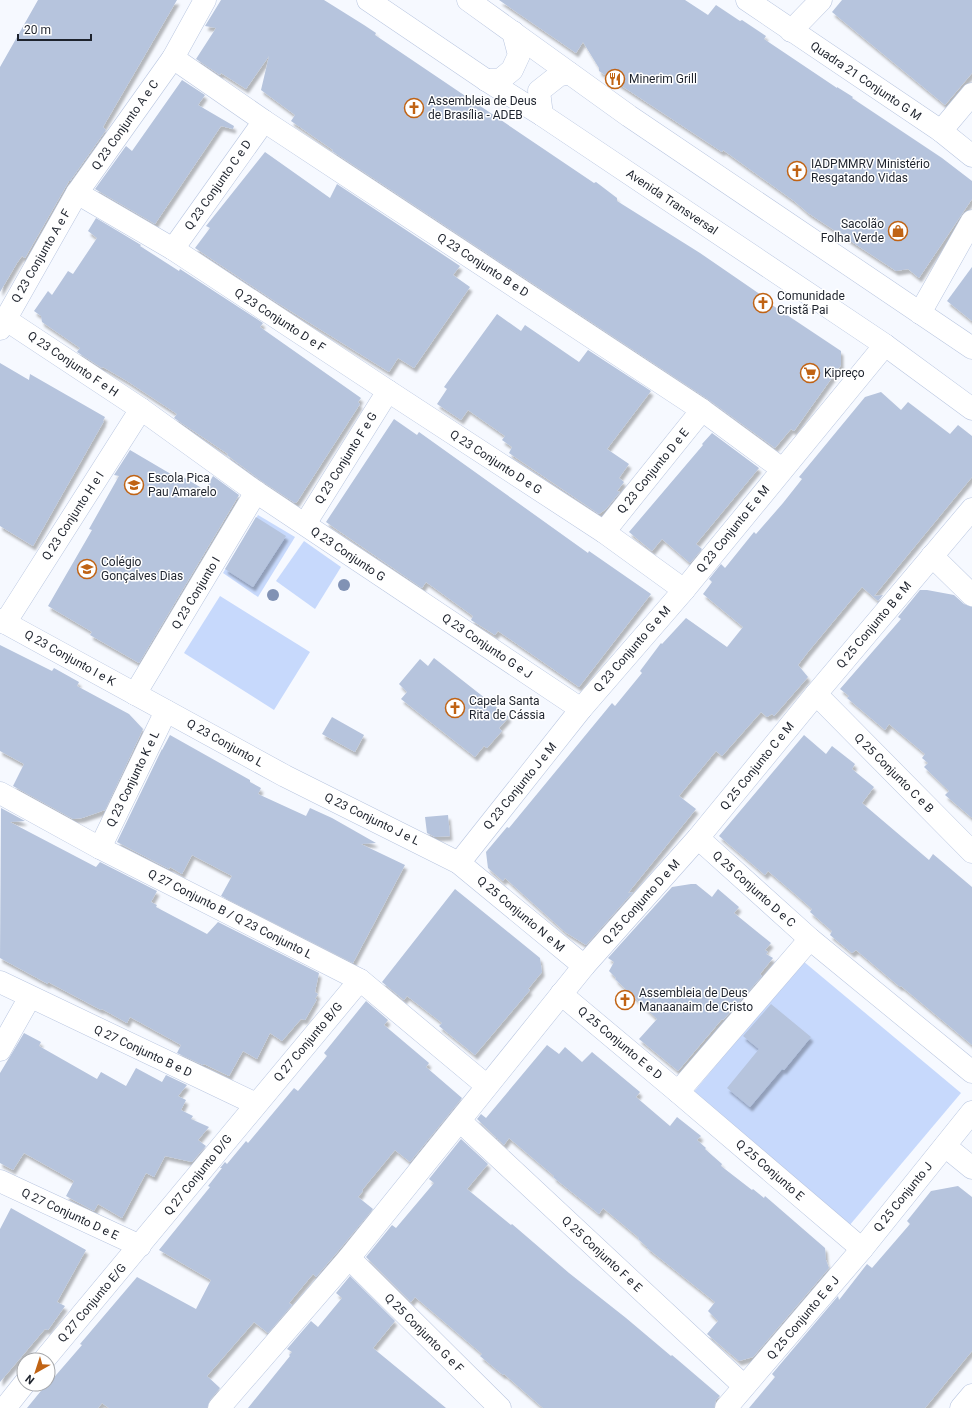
<svg xmlns="http://www.w3.org/2000/svg" width="972" height="1408" viewBox="0 0 972 1408" font-family="Roboto,sans-serif">
<defs>
<filter id="shadow"><feDropShadow dx="2.5" dy="4.5" stdDeviation="1" flood-color="#0004"/></filter>
</defs>
<rect width="100%" height="100%" fill="#f6f9ff"/>
<!-- green -->
<g fill="#c7d9fc">
<polygon points="258,515 295,537 258,597 223,573"/>
<polygon points="304,541 341,567 315,609 276,581"/>
<polygon points="220,596 310,652 274,710 184,653"/>
<polygon points="803,961 961,1093 849,1226 692,1094"/>
</g>
<!-- building -->
<g fill="#b6c4dd" filter="url(#shadow)">
<polygon points="38,0 177,0 103,127 106,130 70,181 69,181 25,258 22,256 17,263 0,292 0,67"/>
<polygon points="221,0 324,0 364,25 376,33 375,35 594,183 596,182 617,198 617,201 700,253 764,297 763,299 841,351 841,365 794,431 791,429 775,448 709,400 332,151 333,150 291,121 295,115 261,90 269,56 246,89 221,73 220,75 196,59 216,28 205,26"/>
<polygon points="499,0 685,0 708,15 716,5 740,21 742,20 766,36 764,39 837,88 837,87 853,97 852,98 942,158 972,181 972,199 919,278 908,269 896,271 808,213 794,201 723,150 722,152 599,71 599,68 583,42 576,53"/>
<polygon points="842,0 972,0 972,73 945,105 832,12"/>
<polygon points="182,80 205,95 198,105 234,126 233,129 221,126 155,224 95,189 126,146 132,151"/>
<polygon points="265,152 330,198 337,184 460,266 453,275 470,287 414,368 398,358 389,372 276,302 195,248 210,228 206,226"/>
<polygon points="96,218 141,245 140,246 179,271 180,269 263,323 260,327 361,398 358,402 360,404 297,502 295,503 263,482 227,455 228,454 174,418 177,414 127,381 103,367 102,368 77,352 80,348 42,322 41,316 34,311 48,291 52,295 68,271 73,274 97,238 88,231"/>
<polygon points="972,267 972,321 947,301"/>
<polygon points="497,314 521,331 525,325 579,362 588,350 651,391 607,449 629,464 619,478 624,482 617,491 620,492 606,509 599,514 509,453 512,447 502,440 505,436 468,410 461,420 437,404 447,389 444,387"/>
<polygon points="0,363 29,380 30,374 105,417 103,421 104,421 33,546 0,526"/>
<polygon points="881,392 901,410 908,402 950,434 958,425 972,436 972,477 874,596 883,595 878,601 862,587 808,652 798,665 808,677 774,716 772,714 767,717 761,712 722,756 716,751 679,796 696,809 628,893 633,892 586,945 565,932 505,878 503,881 488,868 486,852 507,827 509,828 612,703 615,706 642,673 640,671 661,643 662,644 686,618 727,647 743,627 703,594 712,582 709,579 721,564 725,568 754,532 756,534 783,503 802,479 799,477 865,397"/>
<polygon points="394,419 417,435 419,432 588,553 589,551 651,594 579,687 498,631 495,635 471,620 473,616 426,582 422,588 326,522"/>
<polygon points="712,433 759,468 696,544 702,549 690,563 662,539 652,551 629,532 703,445 702,444"/>
<polygon points="130,450 181,480 183,477 205,490 213,476 239,495 139,663 90,635 92,632 48,606 92,530 89,529 119,476 114,475"/>
<polygon points="256,517 286,536 253,587 225,569"/>
<polygon points="920,590 927,590 954,595 964,604 972,607 972,818 945,795 949,791 924,767 928,763 922,758 925,754 889,724 885,730 847,698 849,696 840,689 901,619 898,617"/>
<polygon points="0,645 52,671 54,668 79,682 77,686 129,714 143,729 105,810 82,818 73,819 13,786 24,764 0,751"/>
<polygon points="434,658 509,717 499,728 502,731 487,748 484,746 475,757 401,699 407,692 399,684 420,659 428,666"/>
<polygon points="332,717 364,735 355,752 322,734"/>
<polygon points="170,735 250,780 250,782 261,788 258,794 306,816 310,808 332,818 376,843 361,844 405,865 353,963 221,896 232,876 192,855 182,874 170,867 169,869 117,842 162,749 162,750"/>
<polygon points="804,735 826,754 832,746 855,764 852,769 874,787 862,803 929,860 933,854 972,887 972,1045 901,986 900,987 856,950 852,953 830,935 832,931 810,912 812,909 795,894 768,871 765,875 719,836"/>
<polygon points="1,808 25,821 10,822 96,867 100,862 157,891 151,902 157,905 156,907 207,934 218,922 319,973 315,992 318,994 315,999 317,999 305,1020 301,1019 282,1041 270,1033 257,1059 243,1051 229,1076 204,1064 203,1065 177,1053 181,1045 130,1017 127,1023 102,1009 101,1010 48,982 48,984 0,958"/>
<polygon points="448,815 450,836 435,837 427,833 425,817"/>
<polygon points="691,884 696,884 712,897 718,889 739,907 734,913 771,943 765,950 768,952 766,954 773,958 760,974 762,976 723,1020 722,1019 678,1071 639,1039 657,1019 615,979 616,978 609,971 614,962 608,958 672,887"/>
<polygon points="455,889 540,958 542,972 528,989 530,990 475,1055 439,1026 442,1023 407,996 404,1000 382,982"/>
<polygon points="366,1001 388,1020 384,1025 429,1063 426,1067 462,1098 410,1162 395,1150 362,1190 363,1191 358,1197 373,1209 339,1250 316,1277 313,1274 289,1303 292,1305 268,1333 254,1322 207,1376 220,1388 210,1400 207,1408 109,1408 102,1403 98,1408 27,1408 49,1381 50,1382 82,1345 80,1344 137,1277 196,1309 211,1280 159,1250 210,1187 208,1186 222,1168 220,1168 225,1162 227,1164 246,1141 248,1143 294,1088 298,1091 327,1056 324,1053"/>
<polygon points="771,1004 811,1037 784,1070 782,1069 750,1107 727,1088 759,1049 743,1036"/>
<polygon points="24,1033 41,1042 39,1046 97,1079 101,1072 126,1086 136,1068 162,1082 166,1075 187,1085 178,1096 186,1100 181,1110 193,1116 191,1119 209,1127 198,1140 206,1146 192,1162 165,1156 154,1177 146,1173 122,1218 98,1204 94,1211 66,1196 74,1181 24,1153 13,1170 0,1163 0,1073"/>
<polygon points="547,1045 559,1054 565,1047 582,1062 592,1052 640,1092 636,1097 670,1126 677,1117 701,1136 697,1140 706,1148 705,1149 722,1164 721,1166 752,1190 753,1189 764,1198 765,1196 825,1248 826,1260 829,1268 753,1357 739,1361 707,1334 718,1321 708,1311 715,1302 647,1248 647,1247 638,1239 639,1238 603,1208 599,1214 553,1177 554,1176 509,1138 504,1145 477,1119 481,1114 486,1118"/>
<polygon points="461,1139 488,1164 467,1189 511,1225 512,1224 569,1273 626,1318 671,1356 672,1355 720,1396 716,1400 714,1408 543,1408 504,1374 503,1375 480,1356 482,1354 415,1297 411,1302 366,1257 392,1225 396,1228 434,1183 429,1179"/>
<polygon points="958,1186 972,1197 972,1351 925,1408 749,1408 775,1377 772,1374 838,1296 839,1300 867,1264 872,1268 910,1224 907,1221 931,1191"/>
<polygon points="11,1208 86,1250 57,1302 65,1306 48,1330 45,1329 0,1382 0,1229"/>
<polygon points="350,1276 395,1321 373,1348 446,1408 248,1408 290,1356 289,1355 292,1352 287,1349 311,1321 318,1327 342,1298 336,1293"/>
</g>
<g fill="none" stroke-linecap="round" stroke-linejoin="round">
<defs>
<g id="minor">
<polyline points="747,0 941,131 972,156"/>
<polyline points="791,31 821,0"/>
<polyline points="173,58 264,121 702,410 782,469"/>
<polyline points="941,131 972,94"/>
<polyline points="77,193 173,249 388,391 604,532 684,590"/>
<polyline points="173,249 264,121"/>
<polyline points="920,313 972,221"/>
<polyline points="5,319 141,409 256,492 581,709"/>
<polyline points="0,329 77,193 173,58 205,0"/>
<polyline points="305,524 388,391"/>
<polyline points="604,532 702,410"/>
<polyline points="932,556 972,595"/>
<polyline points="0,620 285,776 459,863 584,966"/>
<polyline points="5,623 141,409"/>
<polyline points="135,694 256,492"/>
<polyline points="816,694 972,852"/>
<polyline points="0,793 100,848 360,980 487,1086"/>
<polyline points="698,838 810,939 972,1072"/>
<polyline points="100,848 166,711"/>
<polyline points="459,863 581,709 684,590 885,345"/>
<polyline points="0,982 256,1104"/>
<polyline points="561,994 678,1092 862,1249"/>
<polyline points="0,1050 30,997"/>
<polyline points="678,1092 810,939"/>
<polyline points="460,1121 744,1386"/>
<polyline points="945,1146 972,1168"/>
<polyline points="0,1181 140,1246"/>
<polyline points="349,1258 500,1408"/>
<polyline points="44,1360 360,980"/>
<polyline points="5,1408 24,1384"/>
<polyline points="219,1408 349,1258 584,966 698,838 816,694 972,509"/>
<polyline points="726,1408 862,1249 972,1112"/>
</g>
<g id="tertiary">
<polyline points="368,0 486,80 542,115 885,345 972,409"/>
<polyline points="468,0 629,116 972,348"/>
<polyline points="486,80 500,80 512,70 519,55 513,32"/>
<polyline points="542,115 539,91 558,76 569,73"/>
<polyline points="961,1408 972,1395"/>
</g>
</defs>
<!-- minor casing -->
<use href="#minor" stroke="#b9c6e0" stroke-width="23"/>
<!-- tertiary casing -->
<use href="#tertiary" stroke="#b9c6e0" stroke-width="23"/>
<!-- minor -->
<use href="#minor" stroke="#fff" stroke-width="22"/>
<!-- tertiary -->
<use href="#tertiary" stroke="#fff" stroke-width="22"/>
</g>
<!-- trees -->
<g fill="#8192b4">
<circle cx="344" cy="585" r="6"/>
<circle cx="273" cy="595" r="6"/>
</g>
<!-- icons -->
<defs>
<symbol id="restaurant-ring" viewBox="-11 -11 22 22"><circle r="9.5" fill="#fff" stroke="#c06314" stroke-width="1.5"/><path d="M-5-6h1v4h1v-4h1v4h1v-4h1v5L-1.5 .5V6h-2V.5L-5-1ZM5-6V6H3V1.5H1.5Q1.5-4 5-6Z" fill="#c06314"/></symbol>
<symbol id="church-ring" viewBox="-11 -11 22 22"><circle r="9.5" fill="#fff" stroke="#c06314" stroke-width="1.5"/><path d="M-1.2-6h2.4v3.5h3.3v2.4h-3.3V6h-2.4V-.1h-3.3v-2.4h3.3Z" fill="#c06314"/></symbol>
<symbol id="shop-ring" viewBox="-11 -11 22 22"><circle r="9.5" fill="#fff" stroke="#c06314" stroke-width="1.5"/><path d="M-5-2.5h2.3a2.7 3.5 0 0 1 5.4 0H5L5.5 6h-11ZM-1.5-2.5h3a1.5 2.3 0 0 0-3 0Z" fill="#c06314"/></symbol>
<symbol id="supermarket-ring" viewBox="-11 -11 22 22"><circle r="9.5" fill="#fff" stroke="#c06314" stroke-width="1.5"/><path d="M-6-5.5h2.5l.6 2H6L4.5 2H-2.5L-4.4-4H-6ZM-1.5 3.2a1.3 1.3 0 1 0 .1 0ZM3 3.2a1.3 1.3 0 1 0 .1 0Z" fill="#c06314"/></symbol>
<symbol id="school-ring" viewBox="-11 -11 22 22"><circle r="9.5" fill="#fff" stroke="#c06314" stroke-width="1.5"/><path d="M0-5L7-2L0 1L-7-2ZM-4 1L0 2.5L4 1V4Q0 6-4 4Z" fill="#c06314"/></symbol>
</defs>
<g fill-rule="evenodd">
<use href="#restaurant-ring" x="604" y="68" width="22" height="22"/>
<use href="#church-ring" x="403" y="97" width="22" height="22"/>
<use href="#church-ring" x="786" y="160" width="22" height="22"/>
<use href="#shop-ring" x="887" y="220" width="22" height="22"/>
<use href="#church-ring" x="752" y="292" width="22" height="22"/>
<use href="#supermarket-ring" x="799" y="362" width="22" height="22"/>
<use href="#school-ring" x="123" y="474" width="22" height="22"/>
<use href="#school-ring" x="76" y="558" width="22" height="22"/>
<use href="#church-ring" x="444" y="697" width="22" height="22"/>
<use href="#church-ring" x="614" y="989" width="22" height="22"/>
</g>
<g text-anchor="middle" stroke-width="3" stroke-linejoin="round" paint-order="stroke">
<!-- poi labels -->
<g font-size="12" fill="#1e232d" stroke="#fff" text-anchor="start">
<text x="629" y="83">Minerim Grill</text>
<text x="428" y="105">Assembleia de Deus<tspan x="428" dy="14">de Brasília - ADEB</tspan></text>
<text x="811" y="168">IADPMMRV Ministério<tspan x="811" dy="14">Resgatando Vidas</tspan></text>
<text x="884" y="228" text-anchor="end">Sacolão<tspan x="884" dy="14">Folha Verde</tspan></text>
<text x="777" y="300">Comunidade<tspan x="777" dy="14">Cristã Pai</tspan></text>
<text x="824" y="377">Kipreço</text>
<text x="148" y="482">Escola Pica<tspan x="148" dy="14">Pau Amarelo</tspan></text>
<text x="101" y="566">Colégio<tspan x="101" dy="14">Gonçalves Dias</tspan></text>
<text x="469" y="705">Capela Santa<tspan x="469" dy="14">Rita de Cássia</tspan></text>
<text x="639" y="997">Assembleia de Deus<tspan x="639" dy="14">Manaanaim de Cristo</tspan></text>
</g>
<!-- street labels -->
<g font-size="12" fill="#1e232d" stroke="#fff">
<text transform="translate(866 81) rotate(34)" y="4">Quadra 21 Conjunto G M</text>
<text transform="translate(125 125) rotate(-55)" y="4">Q 23 Conjunto A e C</text>
<text transform="translate(218 185) rotate(-55)" y="4">Q 23 Conjunto C e D</text>
<text transform="translate(672 202) rotate(34)" y="4">Avenida Transversal</text>
<text transform="translate(41 256) rotate(-60)" y="4">Q 23 Conjunto A e F</text>
<text transform="translate(483 265) rotate(33)" y="4">Q 23 Conjunto B e D</text>
<text transform="translate(280 320) rotate(33)" y="4">Q 23 Conjunto D e F</text>
<text transform="translate(73 364) rotate(34)" y="4">Q 23 Conjunto F e H</text>
<text transform="translate(346 458) rotate(-58)" y="4">Q 23 Conjunto F e G</text>
<text transform="translate(496 462) rotate(33)" y="4">Q 23 Conjunto D e G</text>
<text transform="translate(653 471) rotate(-51)" y="4">Q 23 Conjunto D e E</text>
<text transform="translate(73 516) rotate(-57)" y="4">Q 23 Conjunto H e I</text>
<text transform="translate(733 529) rotate(-51)" y="4">Q 23 Conjunto E e M</text>
<text transform="translate(348 554) rotate(34)" y="4">Q 23 Conjunto G</text>
<text transform="translate(196 593) rotate(-59)" y="4">Q 23 Conjunto I</text>
<text transform="translate(874 625) rotate(-50)" y="4">Q 25 Conjunto B e M</text>
<text transform="translate(487 646) rotate(34)" y="4">Q 23 Conjunto G e J</text>
<text transform="translate(632 649) rotate(-49)" y="4">Q 23 Conjunto G e M</text>
<text transform="translate(70 658) rotate(29)" y="4">Q 23 Conjunto I e K</text>
<text transform="translate(225 743) rotate(29)" y="4">Q 23 Conjunto L</text>
<text transform="translate(757 766) rotate(-51)" y="4">Q 25 Conjunto C e M</text>
<text transform="translate(894 773) rotate(45)" y="4">Q 25 Conjunto C e B</text>
<text transform="translate(133 779) rotate(-64)" y="4">Q 23 Conjunto K e L</text>
<text transform="translate(520 786) rotate(-51)" y="4">Q 23 Conjunto J e M</text>
<text transform="translate(372 819) rotate(26)" y="4">Q 23 Conjunto J e L</text>
<text transform="translate(754 889) rotate(42)" y="4">Q 25 Conjunto D e C</text>
<text transform="translate(641 902) rotate(-48)" y="4">Q 25 Conjunto D e M</text>
<text transform="translate(230 914) rotate(27)" y="4">Q 27 Conjunto B / Q 23 Conjunto L</text>
<text transform="translate(521 914) rotate(40)" y="4">Q 25 Conjunto N e M</text>
<text transform="translate(308 1042) rotate(-50)" y="4">Q 27 Conjunto B/G</text>
<text transform="translate(620 1043) rotate(40)" y="4">Q 25 Conjunto E e D</text>
<text transform="translate(143 1051) rotate(25)" y="4">Q 27 Conjunto B e D</text>
<text transform="translate(770 1170) rotate(41)" y="4">Q 25 Conjunto E</text>
<text transform="translate(198 1175) rotate(-51)" y="4">Q 27 Conjunto D/G</text>
<text transform="translate(903 1197) rotate(-51)" y="4">Q 25 Conjunto J</text>
<text transform="translate(70 1214) rotate(25)" y="4">Q 27 Conjunto D e E</text>
<text transform="translate(602 1254) rotate(43)" y="4">Q 25 Conjunto F e E</text>
<text transform="translate(92 1303) rotate(-50)" y="4">Q 27 Conjunto E/G</text>
<text transform="translate(803 1318) rotate(-50)" y="4">Q 25 Conjunto E e J</text>
<text transform="translate(424 1333) rotate(45)" y="4">Q 25 Conjunto G e F</text>
</g>
</g>
<!-- north arrow -->
<g transform="translate(36 1372) rotate(219)"><circle r="19" fill="#ffffff" stroke="#a5a7ab"/>
<path d="M0-3L7 15L0 10L-7 15Z" fill="#c06314"/>
<text y="-6" font-size="11" font-weight="bold" text-anchor="middle" fill="#1e232d">N</text>
</g>
<!-- scale -->
<path d="M18 34v6h73v-6" fill="none" stroke="#1e232d" stroke-width="2"/>
<text x="24" y="34" font-size="12" fill="#1e232d" stroke="#ffffff" stroke-width="3" paint-order="stroke">20 m</text>
</svg>
